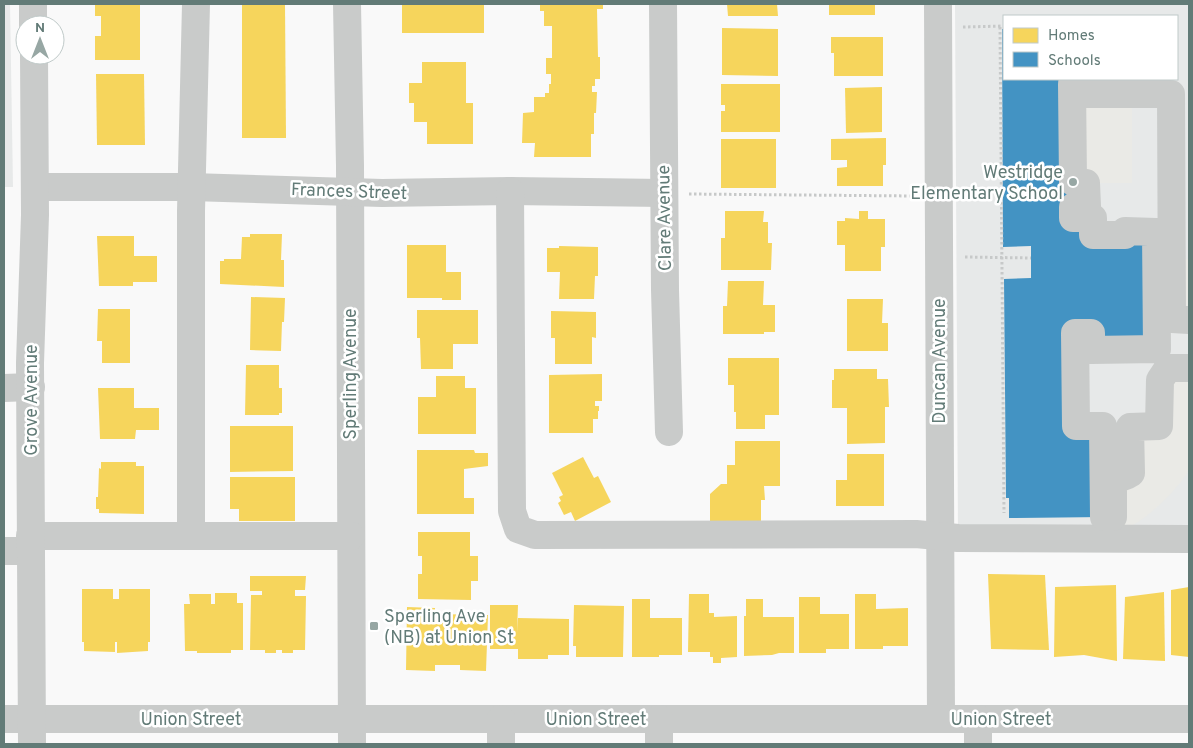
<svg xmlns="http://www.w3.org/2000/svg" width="1193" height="748" viewBox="0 0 1193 748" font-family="Overpass,sans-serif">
<rect width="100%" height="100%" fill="#f9f9f9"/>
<!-- built -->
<g fill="#e7e9e9" fill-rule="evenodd">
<polygon points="4,4 10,4 13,187 4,187"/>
<path d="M 955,4 L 1189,4 L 1189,539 L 958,538 ZM 1004,16 L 1177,16 L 1177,79 L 1004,79 Z"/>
</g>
<!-- green -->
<g fill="#eaeae6">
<polygon points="1132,104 1132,183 1086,183 1085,105"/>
<polygon points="1172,259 1189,259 1189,320"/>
<path d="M 1189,368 L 1189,470 C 1180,487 1150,516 1133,525 C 1127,528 1120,529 1113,530 L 1130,427 L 1159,426 L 1160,380 Z"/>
</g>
<!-- homes -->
<g fill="#f6d55c">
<polygon points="95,4 140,4 140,60 95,60 95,36 101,36 101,16 95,16"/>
<polygon points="242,4 285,4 286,138 242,138"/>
<rect x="402" y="4" width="82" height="29"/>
<polygon points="540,4 603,4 603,9 597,9 598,57 600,57 600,79 595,79 595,86 592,86 592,92 597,92 596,113 594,113 594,134 591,134 591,157 534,157 535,143 522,143 523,113 534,112 534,97 545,97 545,93 549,93 549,84 551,84 551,74 546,74 546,58 552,58 552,26 544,26 544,11 540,11"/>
<polygon points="727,4 777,4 778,16 728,16"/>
<rect x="829" y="4" width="46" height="11"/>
<polygon points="722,28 778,29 778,76 722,75"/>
<polygon points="831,37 883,37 883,76 834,76 834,53 831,53"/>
<polygon points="422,62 466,62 466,103 473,103 473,144 427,144 427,122 414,122 414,103 409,103 409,83 422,83"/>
<polygon points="96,74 144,74 145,145 97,145"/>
<polygon points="721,84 780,84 780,132 721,132 721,111 725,111 725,105 721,105"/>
<polygon points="882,87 882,132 846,133 845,88"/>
<polygon points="886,138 886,165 883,165 883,186 837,186 837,168 847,167 847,160 831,160 831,139"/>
<rect x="721" y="139" width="55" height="49"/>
<polygon points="725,211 764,211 763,222 768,222 768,243 772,243 771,270 721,270 721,238 725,238"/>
<polygon points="859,211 868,211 868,219 885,219 885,247 881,247 881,271 845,271 845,245 837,245 837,221 845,221 845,218 859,219"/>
<polygon points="250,234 282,234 281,260 284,260 284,287 220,284 220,261 224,261 224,259 241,259 242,237 250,237"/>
<polygon points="97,236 134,236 134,256 157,256 157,282 133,282 133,286 99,286"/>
<polygon points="407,245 446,245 446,272 461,272 461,300 442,300 442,298 407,298"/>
<polygon points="559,246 598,247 598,276 595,276 594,299 559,299 560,272 547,272 547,248 559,248"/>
<polygon points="728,281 764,281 763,305 775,305 775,332 764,332 764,334 723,334 723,306 727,306"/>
<polygon points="251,297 285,298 284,322 282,322 281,351 250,350"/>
<polygon points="847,299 883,299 882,323 888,323 888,351 847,351"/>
<polygon points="98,309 130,309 130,363 102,363 102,341 97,341"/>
<polygon points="417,310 478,310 478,344 453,344 453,369 421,369 420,338 417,338"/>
<polygon points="551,311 596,312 596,338 592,337 592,364 555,364 555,338 551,338"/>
<polygon points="728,358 779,358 779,415 765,415 765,429 736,429 736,412 734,412 734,385 728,385"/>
<polygon points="246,365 279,365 279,388 282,388 282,413 279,413 279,415 245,415"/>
<polygon points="834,369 877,369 877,379 888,379 889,407 885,407 885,443 847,444 847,408 832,408 832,380 834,380"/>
<polygon points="602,374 602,401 595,401 595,406 599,406 599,411 598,411 598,419 593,419 593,433 549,433 549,375"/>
<polygon points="436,376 465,376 465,388 476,388 476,434 418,434 418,397 436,397"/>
<polygon points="98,388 134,388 134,408 159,408 159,430 136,430 135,439 100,439"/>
<polygon points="230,426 293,426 293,471 230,472"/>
<polygon points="735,441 780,441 780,486 764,486 765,500 761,500 761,523 710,523 710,494 721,484 727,484 727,465 735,465"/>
<polygon points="417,450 474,450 475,453 488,453 488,466 464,469 464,498 474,498 474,514 417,514"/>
<polygon points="847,454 884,454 884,506 836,506 836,480 847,480"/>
<polygon points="583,457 594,478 598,476 611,502 575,521 571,512 564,515 558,503 561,501 559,497 563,495 552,473"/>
<polygon points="101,462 136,462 136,466 144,466 144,514 99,513 99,509 96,509 96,497 98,497 99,468 101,469"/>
<polygon points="230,477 295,477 295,521 239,521 239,509 230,509"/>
<polygon points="418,532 470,532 470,556 478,556 478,581 471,581 471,600 418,599 418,574 422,574 422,556 418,556"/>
<polygon points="988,574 1045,575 1049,650 991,649"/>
<polygon points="250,576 306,576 305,590 295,590 295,596 306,596 305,650 293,650 293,653 282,653 282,650 276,650 276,653 265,653 265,650 250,650 251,595 262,595 262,591 250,591"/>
<polygon points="1116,585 1117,661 1084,655 1054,657 1055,587"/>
<polygon points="1189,587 1189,657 1171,655 1171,590"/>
<polygon points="82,589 113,589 113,599 119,599 119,589 150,589 150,642 148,642 148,651 117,653 117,642 115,642 115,652 84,651 84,642 82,642"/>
<polygon points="1164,592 1165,661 1123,659 1125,597"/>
<polygon points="215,593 237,593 237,603 243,603 243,650 231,650 231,653 197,653 197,651 185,651 184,604 190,604 189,594 211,594 211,604 215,604"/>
<polygon points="689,594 709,594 709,613 714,613 714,617 737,616 737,657 721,658 721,663 713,663 713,657 710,657 710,652 688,652"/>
<polygon points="855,594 876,594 876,609 908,608 908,646 883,646 883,649 855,649"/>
<polygon points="799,597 820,597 820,614 849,614 849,649 826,649 826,653 799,653"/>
<polygon points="632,599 650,599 650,618 682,618 682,655 659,655 659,657 632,657"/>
<polygon points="746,599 763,599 763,617 794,617 794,653 779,653 772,655 744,656 744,616 746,616"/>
<polygon points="490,605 518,605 517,633 518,618 569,619 569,655 548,655 548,659 518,659 518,649 490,649"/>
<polygon points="574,605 624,606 623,657 576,657 576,646 573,646"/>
<polygon points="407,607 435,608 435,614 488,615 486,671 460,670 460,665 435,665 435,671 406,670"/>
</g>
<!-- schools -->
<polygon fill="#4393c3" points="1002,29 1004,29 1004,79 1158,79 1158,93 1072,84 1093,235 1156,232 1157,349 1091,350 1076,426 1103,426 1104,517 1009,518 1009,498 1006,498 1004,279 1031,278 1031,246 1003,247"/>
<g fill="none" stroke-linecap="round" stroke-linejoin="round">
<!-- path -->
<g stroke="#c7c9c9" stroke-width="3" stroke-dasharray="2.5 2.5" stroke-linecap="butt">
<polyline points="963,27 1004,26"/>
<polyline points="1000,27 1004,513"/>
<polyline points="689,194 913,196"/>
<polyline points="965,257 1031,258"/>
</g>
<!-- minor -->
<g stroke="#c9cbca" stroke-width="28">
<polyline points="33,4 33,25"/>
<polyline points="347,4 350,166 352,744"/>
<polyline points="663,4 665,290 669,432"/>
<polyline points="938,4 941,718"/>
<polyline points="35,187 191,187 382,193 510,191 664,193"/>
<polyline points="510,191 512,511 518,529 535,535 916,534 958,538 1189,539"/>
<path d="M 1189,320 L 1172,319 L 1171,94 L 1085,94 L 1084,84 L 1072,84 L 1073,182 L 1086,183 L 1087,206 L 1073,207 L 1073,218 L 1093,218 L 1093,235 L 1125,235 L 1125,231 L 1156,232 L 1157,349 L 1091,350 L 1091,333 L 1075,333 L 1076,426 L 1103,426 L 1104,517 L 1113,517 L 1113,481 C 1119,477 1124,478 1131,473 L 1130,427 L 1159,426 L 1160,380 L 1168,368 L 1189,368"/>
<polyline points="4,388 31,387"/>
<polyline points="191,535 191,211 196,4"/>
<polyline points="30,536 351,536"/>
<polyline points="4,551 30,551"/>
<polyline points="4,719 1189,719"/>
<polyline points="501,719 501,744"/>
<polyline points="978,719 978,744"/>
<polyline points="32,744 30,363 35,215 34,55"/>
<polyline points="659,744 659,719"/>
</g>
</g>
<!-- markers -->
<g fill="#97a7a4" stroke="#fff" stroke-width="2">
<circle cx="1073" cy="182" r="5"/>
<rect x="369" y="621" width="10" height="10" rx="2.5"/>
</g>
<g text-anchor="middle" stroke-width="5" stroke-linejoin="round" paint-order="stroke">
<!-- poi labels -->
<g font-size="18" fill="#627b77" stroke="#fff" text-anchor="end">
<text x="1063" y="178">Westridge<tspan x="1063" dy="21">Elementary School</tspan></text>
<text x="384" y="622" text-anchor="start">Sperling Ave<tspan x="384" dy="21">(NB) at Union St</tspan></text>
</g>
<!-- street labels -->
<g font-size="18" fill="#627b77" stroke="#fff">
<text transform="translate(349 191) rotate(2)" y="6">Frances Street</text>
<text transform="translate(664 218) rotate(-91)" y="6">Clare Avenue</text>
<text transform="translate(939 361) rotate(-90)" y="6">Duncan Avenue</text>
<text transform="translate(350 374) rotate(-90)" y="6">Sperling Avenue</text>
<text transform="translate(31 400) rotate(-90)" y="6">Grove Avenue</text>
<text x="191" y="725">Union Street</text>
<text x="596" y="725">Union Street</text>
<text x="1001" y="725">Union Street</text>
</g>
</g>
<!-- border -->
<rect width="1193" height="748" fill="none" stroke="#627b77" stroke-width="10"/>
<!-- legend -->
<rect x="1003" y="15" width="175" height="65" fill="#ffffff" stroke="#c0cac9"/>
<rect x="1013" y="28" width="25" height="15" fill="#f6d55c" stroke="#c0cac9"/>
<text x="1048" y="40" font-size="15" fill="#627b77">Homes</text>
<rect x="1013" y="52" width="25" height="15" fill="#4393c3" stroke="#c0cac9"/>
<text x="1048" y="65" font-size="15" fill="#627b77">Schools</text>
<!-- north arrow -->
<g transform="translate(40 40)"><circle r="24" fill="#ffffff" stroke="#c0cac9"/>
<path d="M0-4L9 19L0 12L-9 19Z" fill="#97a7a4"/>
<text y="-8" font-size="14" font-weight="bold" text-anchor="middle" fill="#627b77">N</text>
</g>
</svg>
